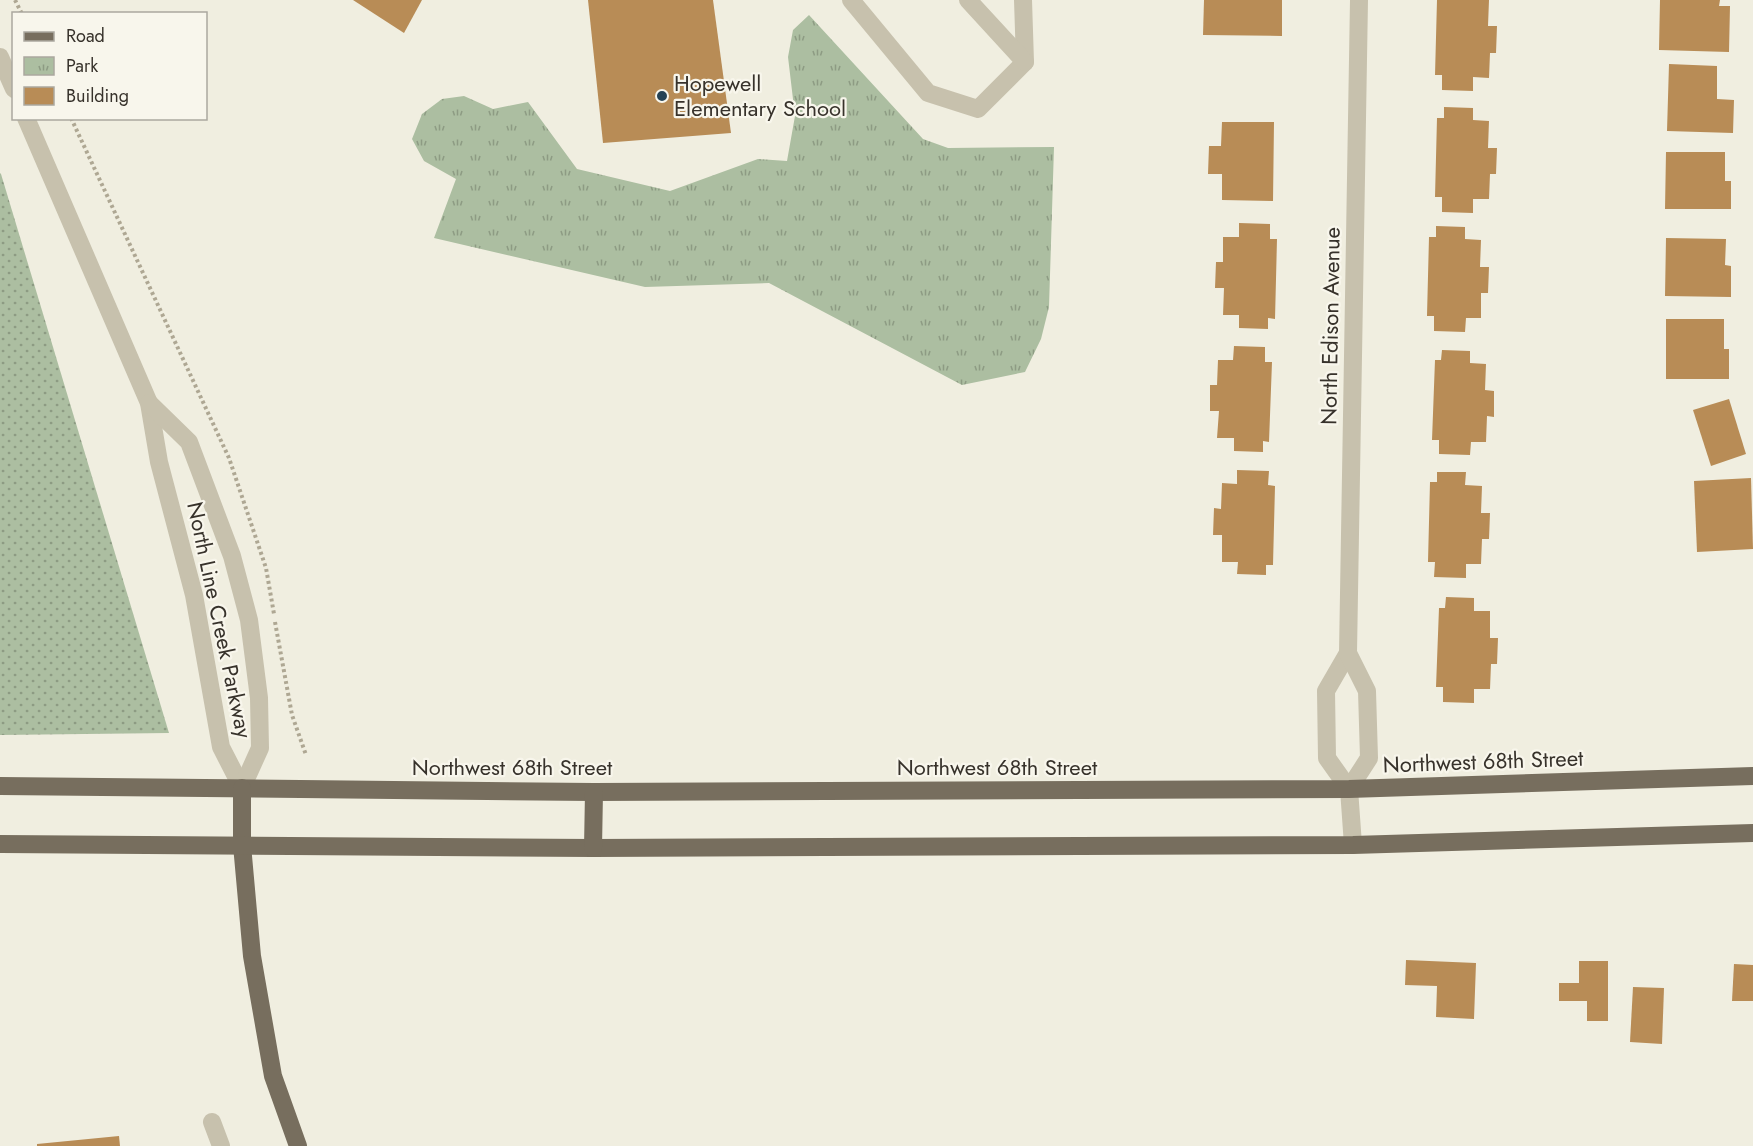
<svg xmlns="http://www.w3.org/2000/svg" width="1753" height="1146" viewBox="0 0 1753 1146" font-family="Jost,sans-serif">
<defs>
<pattern id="grass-dots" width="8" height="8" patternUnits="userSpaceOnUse" patternTransform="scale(1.5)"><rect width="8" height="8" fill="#acbea1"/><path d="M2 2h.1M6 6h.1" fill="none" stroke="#8d9b83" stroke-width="1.8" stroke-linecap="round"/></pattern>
<pattern id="park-tufts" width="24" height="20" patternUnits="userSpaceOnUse" patternTransform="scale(1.5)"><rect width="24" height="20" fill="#acbea1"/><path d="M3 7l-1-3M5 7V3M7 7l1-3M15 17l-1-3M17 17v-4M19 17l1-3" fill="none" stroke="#8d9b83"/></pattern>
</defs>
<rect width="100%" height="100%" fill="#f0eee0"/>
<!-- grass -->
<polygon fill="url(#grass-dots)" points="0,173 1,174 169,733 0,735"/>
<!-- park -->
<polygon fill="url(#park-tufts)" points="809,15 923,139 948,148 1054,147 1049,307 1041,339 1025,372 962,385 769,283 645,287 434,238 456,179 424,161 412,139 422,114 442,99 464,96 493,109 528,102 577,169 670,191 758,159 787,161 795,116 788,57 793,30"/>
<!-- building -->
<g fill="#b88c56">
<polygon points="353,0 422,0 404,33"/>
<polygon points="588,0 713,0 731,133 603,143"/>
<polygon points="1204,0 1282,0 1282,36 1203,35"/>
<polygon points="1437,0 1489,0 1488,26 1497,26 1496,53 1490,53 1489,78 1473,77 1473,91 1442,90 1442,75 1435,75"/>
<polygon points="1660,0 1720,0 1719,6 1730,6 1729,52 1659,50"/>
<polygon points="1669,64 1717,66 1717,99 1734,100 1733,133 1667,131"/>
<polygon points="1444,107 1473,108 1473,120 1489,121 1488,148 1497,148 1496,174 1490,174 1489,199 1473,199 1473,213 1442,212 1442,197 1435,197 1437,118 1444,118"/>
<polygon points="1222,122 1274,122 1273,201 1222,200 1222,174 1208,174 1209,146 1221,146"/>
<polygon points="1666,152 1725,152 1725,181 1731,181 1731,209 1665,209"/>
<polygon points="1239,223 1270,224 1270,239 1277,239 1275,319 1268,318 1268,329 1239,328 1239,315 1223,315 1224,288 1215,288 1216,262 1223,262 1223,237 1239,237"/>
<polygon points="1436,226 1465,227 1465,239 1481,240 1480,267 1489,267 1488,293 1481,293 1481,318 1466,318 1465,332 1434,331 1434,316 1427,316 1429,237 1436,237"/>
<polygon points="1666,238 1726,239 1725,265 1731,266 1731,297 1665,296"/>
<polygon points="1666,319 1724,319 1724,349 1729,349 1729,379 1666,379"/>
<polygon points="1234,346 1265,347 1265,362 1272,362 1269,442 1263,441 1263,452 1234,451 1234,438 1217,438 1219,411 1210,411 1210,385 1217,385 1218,360 1233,360"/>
<polygon points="1442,350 1470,351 1470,363 1486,364 1485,390 1494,391 1494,417 1487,416 1486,442 1471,442 1470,455 1439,454 1439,440 1432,440 1435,360 1441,360"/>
<polygon points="1729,399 1746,454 1711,466 1693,410"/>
<polygon points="1237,470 1269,471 1268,485 1275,486 1273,565 1266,565 1266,575 1237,574 1238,562 1222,562 1222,535 1213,535 1214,508 1221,509 1222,483 1237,484"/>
<polygon points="1437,472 1466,472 1465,485 1482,486 1481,513 1490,513 1489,539 1482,539 1481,564 1466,564 1466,578 1434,577 1435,562 1428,562 1430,482 1437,482"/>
<polygon points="1751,478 1753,549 1697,552 1694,481"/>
<polygon points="1446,597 1474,598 1474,611 1490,611 1490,638 1498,638 1497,664 1491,664 1490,689 1474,689 1474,703 1443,702 1443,687 1436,687 1439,608 1445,608"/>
<polygon points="1406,960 1476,963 1474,1019 1436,1017 1437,986 1405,985"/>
<polygon points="1579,961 1608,961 1608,1021 1587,1021 1587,1001 1559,1001 1559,983 1579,983"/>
<polygon points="1734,964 1753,965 1753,1001 1732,1001"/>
<polygon points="1633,987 1664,988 1662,1044 1630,1042"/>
<polygon points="119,1136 120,1146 37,1146 37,1144"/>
</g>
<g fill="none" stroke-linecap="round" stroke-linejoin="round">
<!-- path -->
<g stroke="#aea793" stroke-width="4" stroke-dasharray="3 3" stroke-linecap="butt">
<polyline points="15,0 22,14"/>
<polyline points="71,118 229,458 266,568 274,614"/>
<polyline points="275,622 292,715 306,755"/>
</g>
<!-- minor -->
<g stroke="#c7c1ad" stroke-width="18">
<polyline points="851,0 928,93 978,109 1025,62 1023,0"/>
<polyline points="968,0 1025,62"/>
<polyline points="0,57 14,89"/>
<polyline points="26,118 149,403 159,462 194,595 221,747 242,788"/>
<polyline points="149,403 189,442 232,556 249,620 259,698 260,748 242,788"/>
<polyline points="1348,653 1326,691 1327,758 1349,789 1353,845"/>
<polyline points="1349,789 1369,758 1367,691 1348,653 1359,0"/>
<polyline points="212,1122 221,1146"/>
</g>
<!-- major -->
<g stroke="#776e5e" stroke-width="18">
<polyline points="0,786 594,792 1349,789 1753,776"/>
<polyline points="242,788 242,845 252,956 273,1076 298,1146"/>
<polyline points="0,844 593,848 1353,845 1753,833"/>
<polyline points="593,848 594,792"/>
</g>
</g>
<!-- markers -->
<circle fill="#254254" stroke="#f8f6ec" stroke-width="2" cx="662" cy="96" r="6"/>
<g text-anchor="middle" stroke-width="4.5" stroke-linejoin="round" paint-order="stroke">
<!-- poi labels -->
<g font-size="22" fill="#37322b" stroke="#f8f6ec" text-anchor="start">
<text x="674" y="91">Hopewell<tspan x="674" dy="25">Elementary School</tspan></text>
</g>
<!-- street labels -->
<g font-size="22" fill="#37322b" stroke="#f8f6ec">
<text transform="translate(1330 326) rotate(-89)" y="8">North Edison Avenue</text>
<text transform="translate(220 620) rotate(78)" y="8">North Line Creek Parkway</text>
<text transform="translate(1483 761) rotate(-2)" y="8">Northwest 68th Street</text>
<text x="512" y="775">Northwest 68th Street</text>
<text x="997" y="775">Northwest 68th Street</text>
</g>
</g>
<!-- legend -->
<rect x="12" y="12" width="195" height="108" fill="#f8f6ec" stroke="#aba89f" stroke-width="1.5"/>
<rect x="24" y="32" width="30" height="9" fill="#776e5e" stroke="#aba89f" stroke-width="1.5"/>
<text x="66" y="42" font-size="18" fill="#37322b">Road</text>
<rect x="24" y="57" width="30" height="18" fill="url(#park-tufts)" stroke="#aba89f" stroke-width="1.5"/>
<text x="66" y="72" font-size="18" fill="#37322b">Park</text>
<rect x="24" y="87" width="30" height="18" fill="#b88c56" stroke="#aba89f" stroke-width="1.5"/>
<text x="66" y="102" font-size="18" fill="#37322b">Building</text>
</svg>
